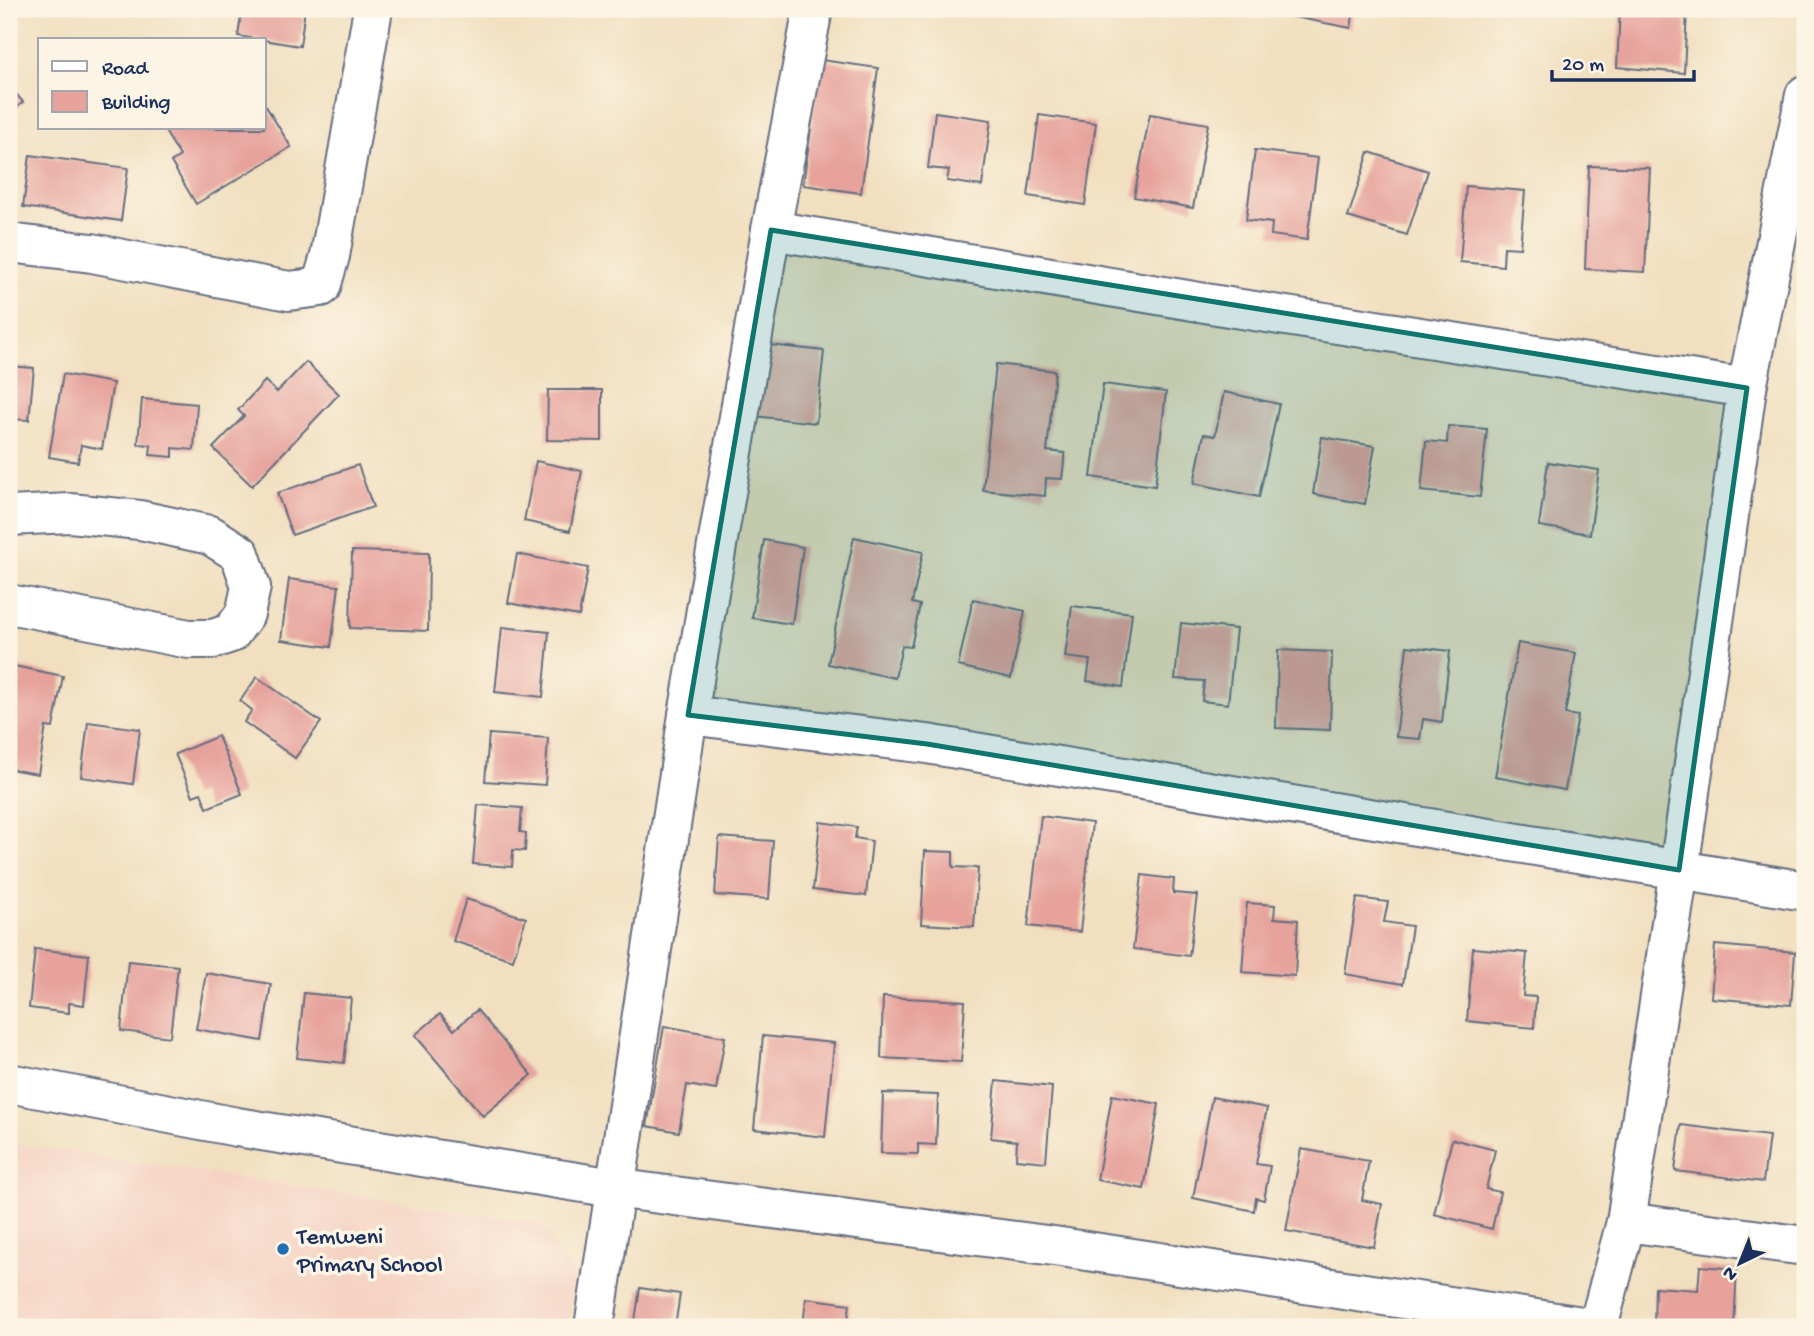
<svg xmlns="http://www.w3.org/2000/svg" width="1814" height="1336" viewBox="0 0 1814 1336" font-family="'Gochi Hand',sans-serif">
<rect width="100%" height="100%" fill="#fcf5e5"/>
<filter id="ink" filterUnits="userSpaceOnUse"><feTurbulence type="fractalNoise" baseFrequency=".0143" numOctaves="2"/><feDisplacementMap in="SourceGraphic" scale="14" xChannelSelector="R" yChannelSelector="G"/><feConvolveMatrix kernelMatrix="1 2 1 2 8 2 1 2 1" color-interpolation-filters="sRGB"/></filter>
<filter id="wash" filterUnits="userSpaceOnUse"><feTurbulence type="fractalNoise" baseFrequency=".00686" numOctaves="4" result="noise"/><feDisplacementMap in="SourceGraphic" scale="28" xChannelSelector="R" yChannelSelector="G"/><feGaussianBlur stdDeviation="1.57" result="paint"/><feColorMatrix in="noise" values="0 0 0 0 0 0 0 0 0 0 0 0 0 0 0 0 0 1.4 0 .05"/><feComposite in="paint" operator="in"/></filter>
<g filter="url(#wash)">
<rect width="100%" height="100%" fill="#f1dfbf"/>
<!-- built -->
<polygon fill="#f5d2c2" points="9,1143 541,1223 574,1276 567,1327 9,1327"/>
<g id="blocks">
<!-- building -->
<g fill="#e6a29b">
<polygon points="242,9 305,9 300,46 238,36"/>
<polygon points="1274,9 1354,9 1351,28 1273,13"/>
<polygon points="1620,9 1687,9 1684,73 1617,67"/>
<polygon points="807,58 878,68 861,193 803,185 816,92"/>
<polygon points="9,86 23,102 9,115"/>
<polygon points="264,103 291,147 196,204 171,162 180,156 163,128 264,128"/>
<polygon points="935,112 991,120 982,186 947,181 949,170 928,168"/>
<polygon points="1150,114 1208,124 1193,208 1134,197"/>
<polygon points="1039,115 1096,123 1085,205 1028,196"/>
<polygon points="1255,150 1318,158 1307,240 1271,235 1272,223 1246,220"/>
<polygon points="1369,152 1428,171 1407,235 1348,217"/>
<polygon points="30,155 128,168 121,221 23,207"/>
<polygon points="1589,166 1650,168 1645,272 1585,269"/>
<polygon points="1466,186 1525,191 1520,248 1504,247 1503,266 1460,262"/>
<polygon points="761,344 824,351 816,423 754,416"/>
<polygon points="306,362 339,394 252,486 213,448 244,416 238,410 265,381 277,392"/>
<polygon points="996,364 1055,371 1047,451 1065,453 1062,479 1046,478 1045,496 983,490"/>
<polygon points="9,366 34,368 29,420 9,419"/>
<polygon points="63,374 113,383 102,449 81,445 78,462 49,457"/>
<polygon points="1103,384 1166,392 1155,486 1091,477"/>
<polygon points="548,390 602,390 602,441 547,440"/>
<polygon points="1224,392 1279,404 1259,497 1194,483 1204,434 1215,436"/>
<polygon points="142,399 197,404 194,450 173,448 173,457 150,455 151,445 138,444"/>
<polygon points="1448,426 1487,429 1480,497 1421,491 1426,441 1447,443"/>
<polygon points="1322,437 1375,446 1365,504 1313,494"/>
<polygon points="536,461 582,471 570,531 524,521"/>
<polygon points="1548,462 1599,470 1590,534 1539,526"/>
<polygon points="358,465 373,507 292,535 277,493"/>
<polygon points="854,537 923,552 912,603 920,605 911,647 902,646 895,678 828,664"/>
<polygon points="764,540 803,547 792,624 752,618"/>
<polygon points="352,551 429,553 428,631 350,628"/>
<polygon points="517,554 588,568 579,616 508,603"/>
<polygon points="289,579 339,586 331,647 281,640"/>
<polygon points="973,599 1025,611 1011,678 958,666"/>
<polygon points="1072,606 1132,613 1123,687 1087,681 1090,660 1065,657"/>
<polygon points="1181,623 1236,629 1228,704 1202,701 1204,681 1175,679"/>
<polygon points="502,627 549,632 543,697 495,692"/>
<polygon points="1518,643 1576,653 1565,714 1578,716 1565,790 1495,777"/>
<polygon points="1407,646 1450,651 1442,722 1423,719 1420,739 1396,737"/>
<polygon points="1278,650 1332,652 1330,730 1276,728"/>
<polygon points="9,665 63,676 53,728 46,727 38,774 9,769"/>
<polygon points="257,677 321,722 295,758 244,722 252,710 240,701"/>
<polygon points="88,722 140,729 133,784 81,777"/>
<polygon points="489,734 548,738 545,785 485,781"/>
<polygon points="218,736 242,794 207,808 201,793 193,796 175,754"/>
<polygon points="478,805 522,808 520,832 526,833 525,851 513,850 512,867 473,864"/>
<polygon points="1041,816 1092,823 1080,932 1028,926"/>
<polygon points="820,822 857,827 855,838 872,841 866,896 813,890"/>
<polygon points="719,837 773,841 769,899 715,895"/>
<polygon points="925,851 953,852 953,867 978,868 974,927 921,924"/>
<polygon points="1142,875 1174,879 1173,893 1197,895 1189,956 1133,949"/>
<polygon points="1357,898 1388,902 1384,922 1412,926 1403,984 1345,974"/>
<polygon points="466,899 526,918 513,960 453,941"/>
<polygon points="1247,903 1275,905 1274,918 1298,920 1295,976 1242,972"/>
<polygon points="1715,945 1795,952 1791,1005 1711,998"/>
<polygon points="1473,948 1527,953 1523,996 1536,997 1534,1028 1467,1021"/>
<polygon points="35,949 89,955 84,1005 69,1003 69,1013 29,1008"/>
<polygon points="128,961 178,966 170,1037 121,1031"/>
<polygon points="206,973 271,984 262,1041 196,1029"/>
<polygon points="304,993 351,998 344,1063 297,1058"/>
<polygon points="883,997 965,1001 961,1062 881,1058"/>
<polygon points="477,1010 532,1075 483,1116 415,1035 440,1014 454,1030"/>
<polygon points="664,1026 725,1037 716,1090 687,1085 679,1132 647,1126"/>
<polygon points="763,1036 834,1043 825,1137 754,1129"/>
<polygon points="996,1081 1052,1087 1046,1162 1016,1159 1017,1141 991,1138"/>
<polygon points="883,1093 938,1095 936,1145 918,1144 918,1154 881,1153"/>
<polygon points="1112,1095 1159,1104 1144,1189 1097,1180"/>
<polygon points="1212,1097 1267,1108 1256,1164 1270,1166 1264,1200 1256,1198 1254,1211 1193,1198"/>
<polygon points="1681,1125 1769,1136 1763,1182 1675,1171"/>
<polygon points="1452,1139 1495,1150 1486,1189 1500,1192 1492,1229 1434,1214"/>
<polygon points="1301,1149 1369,1161 1362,1200 1382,1204 1374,1247 1286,1231"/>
<polygon points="1700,1266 1737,1269 1734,1327 1654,1327 1655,1287 1698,1290"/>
<polygon points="640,1288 680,1294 675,1327 634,1327"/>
<polygon points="806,1298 850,1304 847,1327 803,1327"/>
</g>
</g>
</g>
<g filter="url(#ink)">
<use href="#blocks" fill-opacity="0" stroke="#666d80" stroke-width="2"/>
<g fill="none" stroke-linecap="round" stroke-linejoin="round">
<defs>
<g id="minor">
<polyline points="771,230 1235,308 1747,388"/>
<polyline points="9,243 92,253 289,291 321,287 330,256 373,9"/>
<polyline points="9,516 70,513 140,520 210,535 240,554 251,587 245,614 231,633 213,639 189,639 9,604"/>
<polyline points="688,715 927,744 1805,891"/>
<polyline points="9,1083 237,1127 614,1188 1054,1246 1589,1327"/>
<polyline points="1626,1222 1805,1246"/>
<polyline points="594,1327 688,715 771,230 813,9"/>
<polyline points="1598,1327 1626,1222 1679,870 1747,388 1805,95"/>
</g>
</defs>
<!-- minor casing -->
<use href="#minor" stroke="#666d80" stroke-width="42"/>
<!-- minor -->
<use href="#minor" stroke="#fff" stroke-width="38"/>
</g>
</g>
<!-- marked area -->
<path fill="#0f766e" fill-opacity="0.2" stroke="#0f766e" stroke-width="5" stroke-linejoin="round" d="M 771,230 L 1747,388 L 1679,870 L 927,744 L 688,715 Z"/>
<!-- markers -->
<circle fill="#1f6fb2" stroke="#fcf5e5" stroke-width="2.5" cx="283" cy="1249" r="7"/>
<g text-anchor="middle" stroke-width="7" stroke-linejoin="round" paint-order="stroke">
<!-- poi labels -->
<g font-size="24" fill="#1b2f5e" stroke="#fcf5e5" text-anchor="start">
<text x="297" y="1243">Temweni<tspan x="297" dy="28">Primary School</tspan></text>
</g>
</g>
<!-- margin -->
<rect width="1814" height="1336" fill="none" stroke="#fcf5e5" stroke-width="35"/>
<!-- legend -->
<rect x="38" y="38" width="228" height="91" fill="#fcf5e5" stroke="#a2a6af" stroke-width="2"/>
<rect x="52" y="61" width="35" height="10" fill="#ffffff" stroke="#a2a6af" stroke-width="2"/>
<text x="102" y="74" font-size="21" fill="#1b2f5e">Road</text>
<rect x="52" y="91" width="35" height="21" fill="#e6a29b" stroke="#a2a6af" stroke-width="2"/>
<text x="102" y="108" font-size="21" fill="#1b2f5e">Building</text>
<!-- north arrow -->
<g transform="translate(1740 1263) rotate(223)" stroke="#fcf5e5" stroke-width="5" paint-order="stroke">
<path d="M0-5L12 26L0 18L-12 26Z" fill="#1b2f5e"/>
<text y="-10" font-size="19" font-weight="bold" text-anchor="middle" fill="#1b2f5e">N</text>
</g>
<!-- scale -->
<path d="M1552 70v10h142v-10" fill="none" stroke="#1b2f5e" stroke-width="3.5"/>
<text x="1562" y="70" font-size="21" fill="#1b2f5e" stroke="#fcf5e5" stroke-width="5" paint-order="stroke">20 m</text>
</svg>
